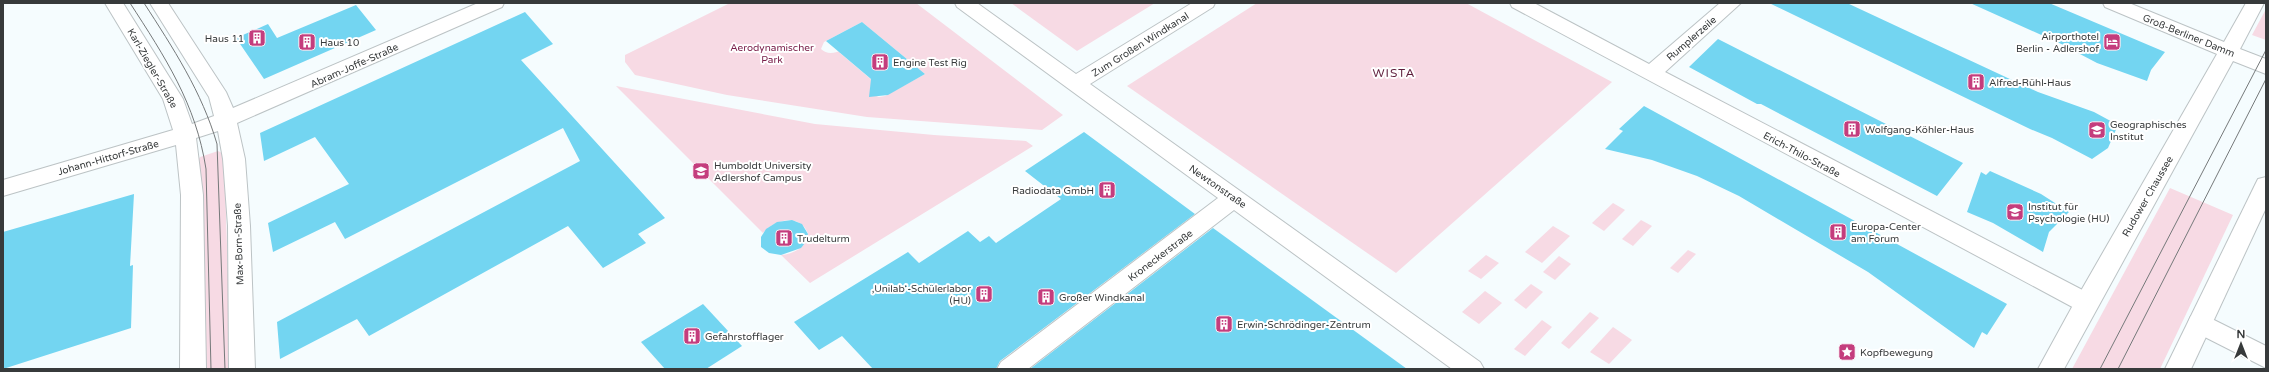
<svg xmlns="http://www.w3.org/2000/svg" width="2269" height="372" viewBox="0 0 2269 372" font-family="'Varela Round',sans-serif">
<rect width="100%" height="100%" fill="#f5fcfe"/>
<!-- green -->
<g fill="#f7dae4" fill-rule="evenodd">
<path d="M 730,3 L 916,3 L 1063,115 L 1042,130 L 867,117 L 727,95 L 635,75 L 625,62 L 625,55 ZM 862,22 L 925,74 L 885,96 L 879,97 L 871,94 L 870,88 L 873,81 L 840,53 L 856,42 C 845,48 831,59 821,49 L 824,42 Z"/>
<polygon points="1011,3 1155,3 1077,51"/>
<polygon points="1257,3 1466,3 1612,82 1396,273 1127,86"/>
<polygon points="2266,9 2266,40 2252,35"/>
<path d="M 616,86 L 815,124 L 934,135 L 1026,141 L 1033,146 L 810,283 L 781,255 C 794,254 805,248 808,234 C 801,213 774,219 763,233 Z"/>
<polygon points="218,151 224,154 231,369 200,369 197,161 200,157"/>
<polygon points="2170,188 2233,215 2160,369 2072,369"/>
<polygon points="1613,203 1625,210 1604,231 1592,223"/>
<polygon points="1641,220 1652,226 1633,246 1622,239"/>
<polygon points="1553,226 1570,236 1542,263 1525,252"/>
<polygon points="1688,250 1696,254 1678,273 1670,268"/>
<polygon points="1486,255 1499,263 1481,279 1468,271"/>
<polygon points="1559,256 1571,264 1555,280 1543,272"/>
<polygon points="1531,284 1543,292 1526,309 1514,300"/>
<polygon points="1485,291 1502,303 1479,324 1462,312"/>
<polygon points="1590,312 1599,318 1569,349 1561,343"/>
<polygon points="1542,320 1552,327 1525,356 1514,349"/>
<polygon points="1613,327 1632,340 1609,364 1590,352"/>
</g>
<!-- building -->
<g fill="#73d5f1">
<polygon points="1769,3 1847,3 2038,92 2094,112 2118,125 2108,148 2092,159 2052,138 2030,129"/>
<polygon points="1970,3 2049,3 2165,52 2151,70 2147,81 2097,63 2078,53 2079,52"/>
<polygon points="356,5 376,30 264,79 236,38 268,24 277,38"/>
<polygon points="525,12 553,44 521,60 665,218 638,234 646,243 603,268 568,226 369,336 357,319 280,359 277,322 580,161 563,128 345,239 335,222 273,252 268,223 349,184 315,137 264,161 260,133"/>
<polygon points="862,22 925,74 888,95 869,97 871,79 826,41"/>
<polygon points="1718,39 1963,163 1937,196 1761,104 1757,104 1689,67"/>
<polygon points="1644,106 2007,304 1987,335 1982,332 1974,348 1868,272 1739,196 1697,176 1652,160 1605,149 1623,131 1619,129"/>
<polygon points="1084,132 1195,214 1000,361 996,369 873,369 842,336 819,350 794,322 908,252 919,263 968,231 980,242 989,236 996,243 1061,199 1025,171"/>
<polygon points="1990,171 2041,194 2069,212 2049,232 2043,252 1993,223 1967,212 1981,172 1986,175"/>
<polygon points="134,194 130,266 133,265 131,328 3,369 3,232"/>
<polygon points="792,220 802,224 808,234 805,243 801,248 781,255 769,253 761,247 761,237 766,229 777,222"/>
<polygon points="1213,228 1407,369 1030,369"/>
<polygon points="703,304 742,346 706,369 665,369 641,342"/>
</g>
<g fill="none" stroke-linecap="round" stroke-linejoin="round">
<defs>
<g id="minor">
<polygon points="105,3 123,3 183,99 192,124 214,116 209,97 150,3 168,3 226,92 233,108 478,3 504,3 502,7 237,123 245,159 250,226 255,369 229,369 228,226 223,159 218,131 196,138 203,195 206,369 180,369 181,195 176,145 3,196 3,180 173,130 163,99"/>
<polygon points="955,3 977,3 1076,74 1192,3 1215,3 1213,7 1090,84 1480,362 1484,369 1452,369 1234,210 1028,369 997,369 1001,362 1218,198 957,7"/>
<polygon points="1510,3 1534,3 1649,64 1720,3 1741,3 1665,72 2094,296 2098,303 2094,310 2086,313 2078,310 1512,7"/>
<polygon points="2200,313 2266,346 2266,368 2191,330 2188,323 2191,316"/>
</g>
<g id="secondary">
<polygon points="2103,3 2129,3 2224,42 2246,3 2264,3 2240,49 2266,59 2266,74 2233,61 2064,369 2038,369 2078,296 2217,54 2105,7"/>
<polygon points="2266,177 2266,208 2191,369 2165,369 2255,185 2258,179"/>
</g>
</defs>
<!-- minor casing -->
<use href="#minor" stroke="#bcc3c5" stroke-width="2"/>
<!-- secondary casing -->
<use href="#secondary" stroke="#bcc3c5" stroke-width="2"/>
<!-- minor -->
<use href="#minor" fill="#fff" fill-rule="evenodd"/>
<!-- secondary -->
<use href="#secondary" fill="#fff" fill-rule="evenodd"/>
<!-- tram -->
<g stroke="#75797a" stroke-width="1">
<path d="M 130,3 C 165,57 196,104 206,169 L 211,369"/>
<path d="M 144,3 C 173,48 202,92 217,144 L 225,369"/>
<polyline points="2100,369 2266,50"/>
<polyline points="2118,369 2266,79"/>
</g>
</g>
<!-- icons -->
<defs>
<symbol id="building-square" viewBox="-11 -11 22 22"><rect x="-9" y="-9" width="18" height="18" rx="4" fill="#c43d7d" stroke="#fff"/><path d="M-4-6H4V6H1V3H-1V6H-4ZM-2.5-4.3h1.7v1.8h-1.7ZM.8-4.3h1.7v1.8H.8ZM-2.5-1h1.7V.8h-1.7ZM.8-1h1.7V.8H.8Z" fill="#fff"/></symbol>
<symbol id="hotel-square" viewBox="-11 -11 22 22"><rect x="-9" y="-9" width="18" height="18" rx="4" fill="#c43d7d" stroke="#fff"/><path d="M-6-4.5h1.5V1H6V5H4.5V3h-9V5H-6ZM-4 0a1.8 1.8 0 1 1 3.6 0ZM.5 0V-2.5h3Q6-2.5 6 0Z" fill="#fff"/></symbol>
<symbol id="university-square" viewBox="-11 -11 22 22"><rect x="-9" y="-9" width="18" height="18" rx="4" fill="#c43d7d" stroke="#fff"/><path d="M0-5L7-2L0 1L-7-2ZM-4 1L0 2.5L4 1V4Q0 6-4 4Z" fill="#fff"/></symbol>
<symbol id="sight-square" viewBox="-11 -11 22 22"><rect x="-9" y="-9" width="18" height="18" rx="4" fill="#c43d7d" stroke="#fff"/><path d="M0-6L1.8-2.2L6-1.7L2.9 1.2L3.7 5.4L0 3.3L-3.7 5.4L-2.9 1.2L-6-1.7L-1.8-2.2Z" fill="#fff"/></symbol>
</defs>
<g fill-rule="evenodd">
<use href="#building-square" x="247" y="28" width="20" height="20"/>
<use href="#building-square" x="297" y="32" width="20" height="20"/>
<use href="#hotel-square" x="2102" y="32" width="20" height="20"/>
<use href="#building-square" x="870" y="52" width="20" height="20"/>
<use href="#building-square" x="1966" y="72" width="20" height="20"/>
<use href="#building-square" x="1842" y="119" width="20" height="20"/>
<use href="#university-square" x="2087" y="120" width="20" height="20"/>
<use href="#university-square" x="691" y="161" width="20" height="20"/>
<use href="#building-square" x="1097" y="180" width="20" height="20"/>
<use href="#university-square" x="2005" y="202" width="20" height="20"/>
<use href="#building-square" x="1828" y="222" width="20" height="20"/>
<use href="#building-square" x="774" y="228" width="20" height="20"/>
<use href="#building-square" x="974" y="284" width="20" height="20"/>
<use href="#building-square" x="1036" y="287" width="20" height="20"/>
<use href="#building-square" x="1214" y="314" width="20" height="20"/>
<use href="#building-square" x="682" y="326" width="20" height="20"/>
<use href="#sight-square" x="1837" y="342" width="20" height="20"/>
</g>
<g text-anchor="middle" stroke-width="4" stroke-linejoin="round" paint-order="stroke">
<!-- street labels -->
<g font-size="10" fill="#373a3b" stroke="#fff">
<text transform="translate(2189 35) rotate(22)" y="4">Groß-Berliner Damm</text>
<text transform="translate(1691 38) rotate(-41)" y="4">Rumplerzeile</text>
<text transform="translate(1140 44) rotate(-32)" y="4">Zum Großen Windkanal</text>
<text transform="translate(354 65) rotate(-24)" y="4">Abram-Joffe-Straße</text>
<text transform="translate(153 68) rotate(60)" y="4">Karl-Ziegler-Straße</text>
<text transform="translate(1802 154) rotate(28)" y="4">Erich-Thilo-Straße</text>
<text transform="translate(108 157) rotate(-16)" y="4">Johann-Hittorf-Straße</text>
<text transform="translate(1218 186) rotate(35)" y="4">Newtonstraße</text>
<text transform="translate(2147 196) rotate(-60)" y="4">Rudower Chaussee</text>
<text transform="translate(238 244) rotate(-92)" y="4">Max-Born-Straße</text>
<text transform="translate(1160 255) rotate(-37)" y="4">Kroneckerstraße</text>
</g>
<!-- poi labels -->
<g font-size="10" fill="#373a3b" stroke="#fff" text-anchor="start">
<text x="2099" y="40" text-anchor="end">Airporthotel<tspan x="2099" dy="12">Berlin - Adlershof</tspan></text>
<text x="244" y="42" text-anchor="end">Haus 11</text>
<text x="320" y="46">Haus 10</text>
<text x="893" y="66">Engine Test Rig</text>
<text x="1989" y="86">Alfred-Rühl-Haus</text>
<text x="2110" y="128">Geographisches<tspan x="2110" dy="12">Institut</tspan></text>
<text x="1865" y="133">Wolfgang-Köhler-Haus</text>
<text x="714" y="169">Humboldt University<tspan x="714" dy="12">Adlershof Campus</tspan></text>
<text x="1094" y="194" text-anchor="end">Radiodata GmbH</text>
<text x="2028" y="210">Institut für<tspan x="2028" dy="12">Psychologie (HU)</tspan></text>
<text x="1851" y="230">Europa-Center<tspan x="1851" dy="12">am Forum</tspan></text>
<text x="797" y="242">Trudelturm</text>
<text x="971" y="292" text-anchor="end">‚Unilab‘-Schülerlabor<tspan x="971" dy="12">(HU)</tspan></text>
<text x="1059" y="301">Großer Windkanal</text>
<text x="1237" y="328">Erwin-Schrödinger-Zentrum</text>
<text x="705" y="340">Gefahrstofflager</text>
<text x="1860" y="356">Kopfbewegung</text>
</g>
<!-- park labels -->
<g font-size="10" fill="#7a204b" stroke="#fff">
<text x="772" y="51">Aerodynamischer<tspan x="772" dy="12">Park</tspan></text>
</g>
<!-- quarter labels -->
<g font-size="12" letter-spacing="1" fill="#5e1d3b" stroke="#fff">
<text x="1394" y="77">WISTA</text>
</g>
</g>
<!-- border -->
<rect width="2269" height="372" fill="none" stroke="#373a3b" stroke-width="8"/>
<!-- north arrow -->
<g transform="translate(2241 344)" stroke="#ffffff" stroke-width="3" paint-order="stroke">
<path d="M0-3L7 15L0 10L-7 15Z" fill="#373a3b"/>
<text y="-6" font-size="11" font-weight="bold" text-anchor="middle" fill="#373a3b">N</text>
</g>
</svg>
